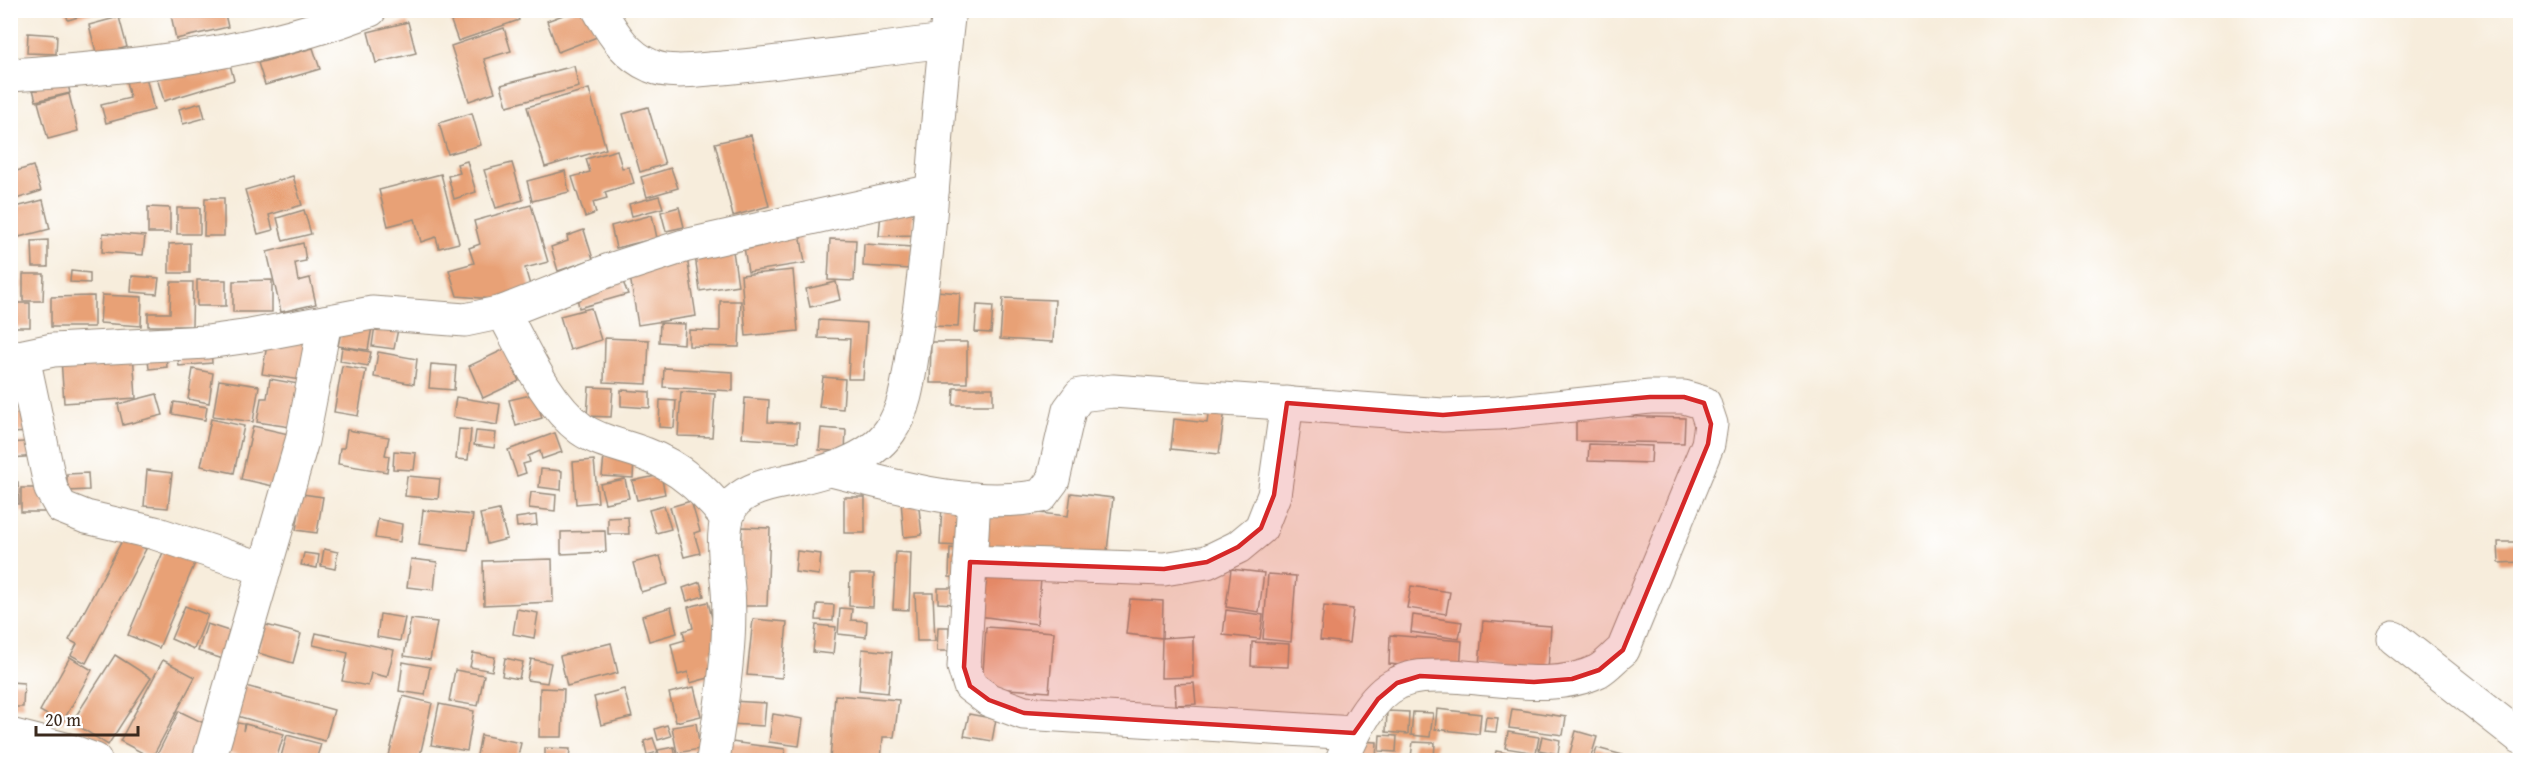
<svg xmlns="http://www.w3.org/2000/svg" width="2531" height="771" viewBox="0 0 2531 771" font-family="'Gentium Book Plus',serif">
<rect width="100%" height="100%" fill="#fff"/>
<filter id="ink" filterUnits="userSpaceOnUse"><feTurbulence type="fractalNoise" baseFrequency=".0167" numOctaves="2"/><feDisplacementMap in="SourceGraphic" scale="12" xChannelSelector="R" yChannelSelector="G"/><feConvolveMatrix kernelMatrix="1 2 1 2 8 2 1 2 1" color-interpolation-filters="sRGB"/></filter>
<filter id="wash" filterUnits="userSpaceOnUse"><feTurbulence type="fractalNoise" baseFrequency=".008" numOctaves="4" result="noise"/><feDisplacementMap in="SourceGraphic" scale="24" xChannelSelector="R" yChannelSelector="G"/><feGaussianBlur stdDeviation="1.35" result="paint"/><feColorMatrix in="noise" values="0 0 0 0 0 0 0 0 0 0 0 0 0 0 0 0 0 1.4 0 .05"/><feComposite in="paint" operator="in"/></filter>
<g filter="url(#wash)">
<rect width="100%" height="100%" fill="#f7eddc"/>
<g id="blocks">
<!-- building -->
<g fill="#e8a176">
<polygon points="65,10 99,10 99,11 68,20"/>
<polygon points="170,10 224,10 228,27 176,39"/>
<polygon points="447,10 515,10 519,20 458,41"/>
<polygon points="576,10 588,10 597,37 558,52 547,21"/>
<polygon points="119,17 127,47 97,56 89,25"/>
<polygon points="408,22 416,53 376,63 368,32"/>
<polygon points="504,28 511,51 484,59 495,92 469,101 451,46"/>
<polygon points="28,33 57,35 56,54 27,53"/>
<polygon points="313,48 320,69 265,85 258,63"/>
<polygon points="228,57 234,80 164,101 157,78"/>
<polygon points="143,64 154,110 106,123 101,105 130,98 123,69"/>
<polygon points="574,66 579,87 507,106 501,85"/>
<polygon points="66,76 70,93 36,101 32,85"/>
<polygon points="589,89 606,149 545,167 527,107"/>
<polygon points="69,94 78,131 48,139 38,102"/>
<polygon points="201,103 205,118 183,124 179,109"/>
<polygon points="648,107 665,164 640,172 623,114"/>
<polygon points="472,113 481,145 448,154 439,123"/>
<polygon points="751,135 769,206 733,216 715,143"/>
<polygon points="617,150 622,168 629,167 634,183 605,192 607,198 593,202 596,213 585,217 572,177 590,172 586,159"/>
<polygon points="467,161 476,192 454,199 448,176 460,173 457,164"/>
<polygon points="512,163 523,200 496,208 484,170"/>
<polygon points="33,166 41,191 10,201 10,173"/>
<polygon points="671,168 678,188 647,197 641,177"/>
<polygon points="565,171 569,192 532,201 527,181"/>
<polygon points="441,174 459,243 439,248 436,237 421,242 415,219 388,226 379,190"/>
<polygon points="293,176 302,205 269,215 273,230 258,234 245,190"/>
<polygon points="659,196 663,208 632,216 629,204"/>
<polygon points="205,198 224,198 224,236 204,236"/>
<polygon points="43,200 50,229 19,237 12,208"/>
<polygon points="531,205 548,262 525,268 532,292 505,300 457,296 449,270 474,263 469,248 480,244 474,221"/>
<polygon points="913,205 913,235 879,236 881,212"/>
<polygon points="148,207 170,208 170,233 148,233"/>
<polygon points="679,207 684,227 666,231 661,212"/>
<rect x="177" y="208" width="23" height="26"/>
<polygon points="304,210 311,234 283,241 277,218"/>
<polygon points="652,215 657,238 616,248 611,226"/>
<polygon points="584,230 593,259 558,271 551,247 568,241 567,236"/>
<polygon points="103,233 145,236 143,255 102,252"/>
<polygon points="800,233 805,263 748,272 743,241"/>
<polygon points="830,239 856,240 854,281 828,280"/>
<polygon points="48,240 48,267 33,267 32,241"/>
<polygon points="190,243 190,273 169,273 169,244"/>
<polygon points="303,243 306,261 295,263 298,281 310,278 316,304 281,312 267,252"/>
<polygon points="732,244 738,285 700,291 694,249"/>
<polygon points="864,244 912,247 910,269 863,266"/>
<polygon points="687,257 696,316 638,325 629,270"/>
<polygon points="793,270 798,331 746,336 741,275"/>
<polygon points="71,271 90,273 90,283 70,282"/>
<polygon points="23,274 44,274 43,301 23,301"/>
<polygon points="132,276 159,278 157,294 131,292"/>
<polygon points="621,277 628,294 579,308 576,291"/>
<rect x="197" y="280" width="29" height="26"/>
<polygon points="272,280 272,312 233,312 233,281"/>
<polygon points="171,282 193,282 192,326 148,326 148,313 170,313"/>
<polygon points="836,282 840,300 810,307 806,289"/>
<polygon points="936,291 960,293 958,327 934,326"/>
<polygon points="102,295 142,297 141,326 100,323"/>
<polygon points="94,296 94,327 51,327 51,297"/>
<polygon points="1003,298 1055,300 1053,342 1000,339"/>
<polygon points="720,301 741,301 739,347 689,346 689,330 720,331"/>
<rect x="10" y="303" width="20" height="24"/>
<polygon points="977,305 993,306 991,333 975,332"/>
<polygon points="591,308 601,340 570,350 560,316"/>
<polygon points="819,320 867,323 863,379 848,379 850,339 818,338"/>
<polygon points="343,322 372,327 368,350 338,346"/>
<polygon points="660,323 685,324 684,344 659,342"/>
<polygon points="375,325 398,329 394,349 372,346"/>
<polygon points="269,333 313,341 306,381 262,374"/>
<polygon points="605,338 649,340 647,384 604,382"/>
<polygon points="931,342 967,342 967,383 930,383"/>
<polygon points="342,347 371,352 368,366 340,361"/>
<polygon points="165,348 167,367 149,369 147,350"/>
<polygon points="211,349 212,363 179,366 177,352"/>
<polygon points="505,349 519,381 483,398 469,366"/>
<polygon points="133,352 136,398 64,403 61,358"/>
<polygon points="378,352 417,359 414,384 374,377"/>
<polygon points="431,364 456,366 454,390 429,388"/>
<polygon points="342,366 366,370 358,416 334,412"/>
<polygon points="664,368 733,372 733,391 663,387"/>
<polygon points="193,369 213,373 209,403 188,399"/>
<polygon points="823,377 845,379 843,409 819,407"/>
<polygon points="270,379 304,385 297,428 257,422 261,398 267,398"/>
<polygon points="219,380 259,386 253,422 213,416"/>
<polygon points="589,387 613,388 611,417 587,416"/>
<polygon points="954,388 993,388 993,405 953,405"/>
<polygon points="621,390 650,392 650,408 621,406"/>
<polygon points="681,392 715,394 712,437 678,436"/>
<polygon points="157,394 163,415 123,425 118,404"/>
<polygon points="535,394 542,418 516,426 509,400"/>
<polygon points="456,397 500,404 497,425 453,417"/>
<polygon points="745,398 769,400 768,422 799,423 798,442 742,438"/>
<polygon points="660,400 676,401 674,428 659,427"/>
<polygon points="174,402 207,407 205,420 172,414"/>
<polygon points="1209,408 1225,409 1219,454 1171,449 1174,419 1207,423"/>
<polygon points="32,413 33,432 10,433 10,414"/>
<polygon points="1576,415 1685,418 1684,443 1576,441"/>
<polygon points="211,419 244,426 234,473 201,466"/>
<polygon points="253,426 293,435 282,488 241,479"/>
<polygon points="821,428 846,430 845,452 819,450"/>
<polygon points="459,429 471,430 468,460 456,459"/>
<polygon points="347,430 389,437 385,455 389,456 387,472 338,464 340,448 344,448"/>
<polygon points="476,431 496,433 494,448 474,445"/>
<polygon points="555,433 562,452 542,459 540,451 528,456 530,462 523,464 526,473 517,476 508,450"/>
<polygon points="37,441 37,456 11,458 10,443"/>
<polygon points="1589,444 1652,446 1651,463 1588,461"/>
<polygon points="394,451 416,453 414,470 393,469"/>
<polygon points="604,456 634,457 633,478 602,476"/>
<polygon points="594,460 598,502 576,504 573,462"/>
<polygon points="541,469 562,471 561,490 539,487"/>
<polygon points="147,470 172,473 168,508 144,506"/>
<polygon points="88,473 89,490 67,491 67,474"/>
<polygon points="661,475 665,494 637,500 632,481"/>
<polygon points="407,476 440,479 438,499 405,496"/>
<polygon points="625,479 629,498 605,503 600,484"/>
<polygon points="10,482 18,482 19,504 10,504"/>
<polygon points="21,488 44,488 45,512 21,512"/>
<polygon points="531,492 556,495 555,511 529,508"/>
<polygon points="1071,493 1113,498 1106,560 985,547 989,508 1068,516"/>
<polygon points="302,494 323,497 317,533 296,530"/>
<rect x="844" y="497" width="21" height="36"/>
<polygon points="918,500 922,535 904,537 901,501"/>
<polygon points="691,501 700,531 694,533 700,553 684,557 670,507"/>
<polygon points="942,504 964,504 962,546 940,545"/>
<polygon points="664,506 671,529 656,533 649,510"/>
<polygon points="423,510 473,515 468,551 419,545"/>
<polygon points="499,510 507,539 487,544 480,514"/>
<polygon points="536,515 537,525 517,527 516,518"/>
<polygon points="628,517 629,534 608,534 608,518"/>
<polygon points="378,519 402,524 400,542 375,538"/>
<polygon points="742,527 770,528 767,606 740,606"/>
<polygon points="605,531 606,552 561,554 561,532"/>
<polygon points="124,537 146,549 86,663 71,655 77,644 69,640"/>
<polygon points="2498,542 2520,542 2520,562 2499,563"/>
<polygon points="950,548 961,549 960,578 949,577"/>
<polygon points="324,549 338,552 335,569 321,566"/>
<polygon points="164,550 195,563 159,648 128,635"/>
<polygon points="797,551 821,554 819,575 795,572"/>
<polygon points="896,552 911,553 909,610 893,609"/>
<polygon points="304,553 319,555 317,568 301,565"/>
<polygon points="660,556 668,584 641,592 633,563"/>
<polygon points="411,559 437,562 434,590 407,587"/>
<polygon points="552,559 553,602 484,605 483,561"/>
<polygon points="1231,569 1264,573 1259,612 1226,607"/>
<polygon points="989,571 1041,579 1037,624 979,616"/>
<polygon points="850,574 874,574 873,607 849,606"/>
<polygon points="1268,574 1296,576 1291,642 1263,639"/>
<polygon points="700,582 704,596 687,601 683,588"/>
<polygon points="1411,586 1450,592 1446,614 1407,608"/>
<polygon points="938,588 954,588 954,604 938,603"/>
<polygon points="915,593 933,593 935,641 917,641"/>
<polygon points="1130,599 1163,601 1162,638 1193,636 1193,677 1161,678 1162,638 1126,634"/>
<polygon points="708,602 720,650 710,652 716,676 690,683 688,672 678,675 671,644 685,640 683,631 693,628 688,607"/>
<polygon points="817,604 834,605 833,621 816,620"/>
<polygon points="185,606 208,615 194,649 171,639"/>
<polygon points="1324,606 1353,609 1349,643 1320,640"/>
<polygon points="671,607 677,633 649,641 642,616"/>
<polygon points="840,608 852,609 851,620 867,621 866,637 838,634"/>
<polygon points="517,609 538,613 534,638 513,634"/>
<polygon points="1226,610 1263,615 1260,639 1223,635"/>
<polygon points="380,614 405,618 400,641 377,637"/>
<polygon points="1413,615 1462,622 1459,639 1411,632"/>
<polygon points="411,619 437,622 430,660 404,656"/>
<polygon points="753,619 787,622 782,678 747,675"/>
<polygon points="1483,621 1551,626 1548,670 1479,665"/>
<polygon points="207,624 232,632 223,659 198,651"/>
<polygon points="266,625 301,634 293,663 258,653"/>
<polygon points="816,625 836,627 833,654 813,652"/>
<polygon points="938,627 949,627 949,651 937,651"/>
<polygon points="986,627 1054,632 1049,692 982,687"/>
<polygon points="316,633 394,650 387,677 371,673 368,686 342,681 348,653 313,645"/>
<polygon points="1390,635 1462,641 1460,670 1389,664"/>
<polygon points="1252,642 1289,644 1288,667 1251,666"/>
<polygon points="611,643 618,673 567,686 560,656"/>
<polygon points="862,649 892,652 888,693 859,690"/>
<polygon points="473,653 495,657 492,671 470,667"/>
<polygon points="115,655 151,678 108,745 72,722"/>
<polygon points="70,657 92,670 62,723 40,711"/>
<polygon points="505,658 523,662 519,679 502,676"/>
<polygon points="531,659 551,663 547,683 527,680"/>
<polygon points="163,660 195,677 152,758 120,741"/>
<polygon points="403,662 430,667 425,695 399,691"/>
<polygon points="455,670 484,675 478,706 449,701"/>
<polygon points="10,682 24,683 23,707 10,707"/>
<polygon points="231,682 334,710 325,741 223,712"/>
<polygon points="1194,683 1196,704 1176,705 1175,684"/>
<polygon points="694,687 701,716 676,722 669,693"/>
<polygon points="540,688 564,689 562,737 539,737"/>
<polygon points="624,689 632,717 601,725 594,697"/>
<polygon points="835,695 899,700 894,737 883,737 881,760 830,760"/>
<polygon points="403,696 432,703 419,760 388,760"/>
<polygon points="731,701 766,703 764,726 730,724"/>
<polygon points="439,704 474,711 467,751 431,745"/>
<polygon points="1437,709 1481,714 1479,734 1435,729"/>
<polygon points="1512,709 1566,717 1563,735 1509,728"/>
<polygon points="179,711 210,726 193,760 163,760 156,757"/>
<polygon points="1387,711 1409,712 1408,734 1386,732"/>
<polygon points="1413,712 1433,713 1430,737 1411,735"/>
<polygon points="773,714 803,719 799,746 769,742"/>
<polygon points="969,714 996,719 992,741 964,736"/>
<polygon points="1486,717 1498,718 1496,732 1484,731"/>
<polygon points="220,720 244,724 243,731 245,724 284,734 276,760 216,760 217,753 239,757 239,755 215,751"/>
<polygon points="696,723 700,749 677,753 672,727"/>
<polygon points="667,725 671,736 658,740 655,729"/>
<polygon points="1576,731 1597,737 1590,760 1568,760"/>
<polygon points="1508,732 1539,737 1536,753 1505,748"/>
<polygon points="287,735 321,744 316,760 280,760"/>
<polygon points="481,735 521,743 517,760 476,760"/>
<polygon points="1380,735 1397,736 1396,752 1379,751"/>
<polygon points="1542,736 1560,740 1558,754 1539,750"/>
<polygon points="653,738 658,752 647,755 644,741"/>
<polygon points="724,741 785,749 784,760 721,760"/>
<polygon points="1354,741 1377,742 1376,760 1353,760"/>
<polygon points="1413,742 1435,743 1434,759 1411,757"/>
<polygon points="674,747 676,760 660,760 658,750"/>
<polygon points="545,748 570,749 569,760 545,760"/>
<polygon points="1597,748 1641,760 1593,760"/>
<polygon points="1496,751 1518,755 1517,760 1494,760"/>
<polygon points="1541,752 1564,756 1564,760 1540,760"/>
</g>
</g>
</g>
<g filter="url(#ink)">
<use href="#blocks" fill-opacity="0" stroke="#998c7d" stroke-width="1.5"/>
<g fill="none" stroke-linecap="round" stroke-linejoin="round">
<defs>
<g id="minor">
<path d="M 599,10 C 613,33 625,55 651,66 C 671,75 701,69 723,68 C 797,61 871,50 945,41"/>
<path d="M 10,75 C 127,68 261,54 370,10"/>
<path d="M 503,312 C 524,350 546,403 581,429 C 599,442 625,446 645,454 C 680,467 704,490 727,518"/>
<polyline points="23,357 51,489 61,507 86,517 155,533 264,569"/>
<polyline points="10,359 53,350 207,342 250,336 372,313 465,320 503,312 607,271 684,246 932,191"/>
<path d="M 831,470 C 899,487 970,509 1041,496 L 1053,480 L 1069,410 L 1080,395 L 1113,391 L 1443,415 L 1498,413 L 1650,397 L 1684,397 L 1704,403 L 1711,424 L 1708,444 L 1623,650 C 1615,656 1607,666 1598,671 C 1553,693 1495,677 1447,676 C 1431,676 1413,675 1398,683 C 1370,696 1353,734 1342,760"/>
<polyline points="974,499 964,667 970,686 989,700 1024,713 1354,733"/>
<polyline points="970,562 1164,569 1207,562 1238,547 1261,528 1274,495 1287,403"/>
<polyline points="2394,638 2520,737"/>
<polyline points="10,735 65,749 95,760"/>
<polyline points="209,760 302,441 325,322"/>
<path d="M 713,760 C 721,706 732,644 728,589 C 726,565 718,519 736,501 C 750,488 768,485 786,481 C 821,473 868,463 890,431 C 907,406 909,373 914,344 C 933,234 935,121 949,10"/>
</g>
</defs>
<!-- minor casing -->
<use href="#minor" stroke="#998c7d" stroke-width="35"/>
<!-- minor -->
<use href="#minor" stroke="#fff" stroke-width="33"/>
</g>
</g>
<!-- marked area -->
<path fill="#d62828" fill-opacity="0.2" stroke="#d62828" stroke-width="4.5" stroke-linejoin="round" d="M 1650,397 L 1684,397 L 1704,403 L 1711,424 L 1708,444 L 1623,650 L 1599,670 L 1572,679 L 1534,682 L 1420,676 L 1397,683 L 1378,699 L 1354,733 L 1024,713 L 989,700 L 970,686 L 964,667 L 970,562 L 1164,569 L 1207,562 L 1238,547 L 1261,528 L 1274,495 L 1287,403 L 1443,415 Z"/>
<!-- margin -->
<rect width="2531" height="771" fill="none" stroke="#fff" stroke-width="36"/>
<!-- scale -->
<path d="M36 726v9h102v-9" fill="none" stroke="#3b2a1e" stroke-width="3"/>
<text x="45" y="726" font-size="18" fill="#3b2a1e" stroke="#ffffff" stroke-width="4.5" paint-order="stroke">20 m</text>
</svg>
